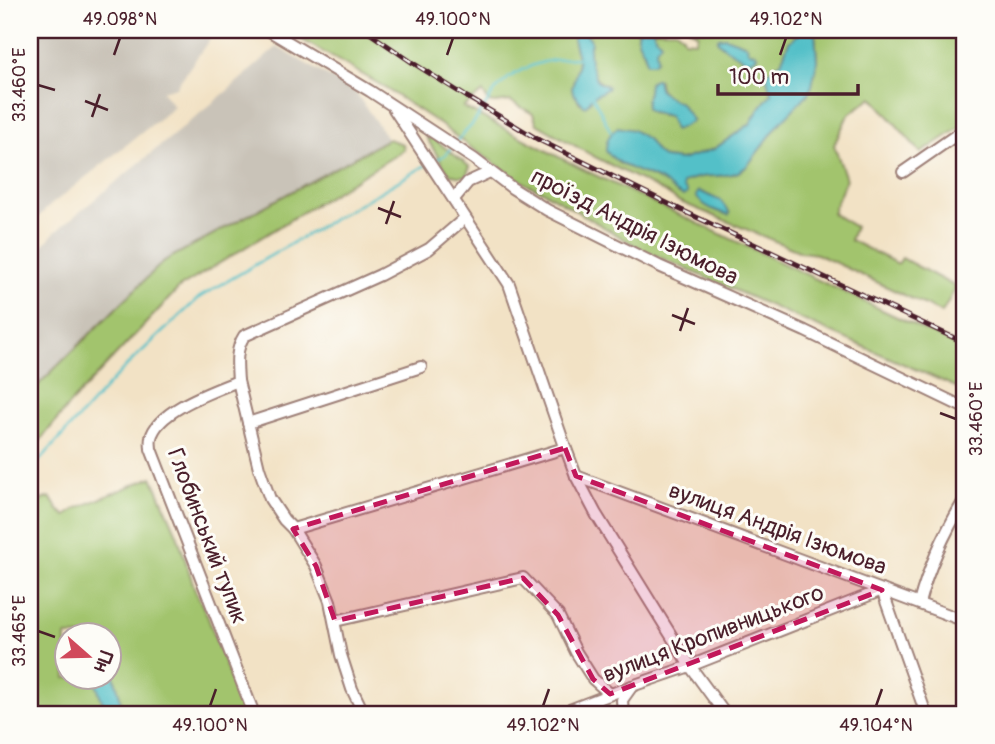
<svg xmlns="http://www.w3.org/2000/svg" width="995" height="744" viewBox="0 0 995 744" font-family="Pangolin,sans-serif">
<rect width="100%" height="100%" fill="#fdfcf7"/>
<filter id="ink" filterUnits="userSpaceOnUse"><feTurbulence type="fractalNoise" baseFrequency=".0143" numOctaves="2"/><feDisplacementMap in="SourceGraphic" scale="14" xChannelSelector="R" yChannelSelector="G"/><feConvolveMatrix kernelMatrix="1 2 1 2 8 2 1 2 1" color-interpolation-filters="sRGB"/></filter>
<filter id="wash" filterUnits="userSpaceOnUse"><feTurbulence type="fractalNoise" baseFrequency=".00686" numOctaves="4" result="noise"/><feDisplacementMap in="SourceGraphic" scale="28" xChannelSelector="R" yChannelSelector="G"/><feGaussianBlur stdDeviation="1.57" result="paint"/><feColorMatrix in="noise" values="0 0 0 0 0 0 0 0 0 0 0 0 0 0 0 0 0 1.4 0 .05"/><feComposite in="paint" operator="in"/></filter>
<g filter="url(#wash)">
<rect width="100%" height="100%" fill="#f2e2c5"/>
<!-- industrial -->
<g fill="#c9c3b8">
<polygon points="30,30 216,30 176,87 162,91 174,107 47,208 30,226"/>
<polygon points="277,47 355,92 388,139 164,261 30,393 30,260 55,232 226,92"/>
</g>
<!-- green -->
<g fill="#a2c46d" stroke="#76724c" stroke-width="2" fill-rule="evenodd">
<path d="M 285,30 L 575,30 C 570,40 577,48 578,59 C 578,68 574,80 572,89 L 580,103 L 588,104 L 592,97 L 606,85 C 590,80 586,57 591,42 L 582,30 L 639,30 L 637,36 L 646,58 L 657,59 L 655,52 L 657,46 L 653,30 L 676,30 L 683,36 L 684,40 L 695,41 L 698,34 L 691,30 L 803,30 L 789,42 L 781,62 L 767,73 L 771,94 L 759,109 L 750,124 L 714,149 L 681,160 L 664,158 L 657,153 L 647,139 L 618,163 L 664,182 L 683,187 L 683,183 C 704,170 729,183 747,166 L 779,124 L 817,61 L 815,30 L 959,30 L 965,33 L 965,124 L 921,153 L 872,97 L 848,115 L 834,145 L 846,179 L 832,213 L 855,227 L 850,240 L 898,264 L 902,258 L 956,287 L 942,313 L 817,254 L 801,252 L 678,201 L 666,193 L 595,157 L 537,124 L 533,114 L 510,101 L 495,103 L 488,102 L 483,92 L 463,107 L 578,167 L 965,349 L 965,391 L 643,250 L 542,191 L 528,185 L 470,147 L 441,125 L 379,84 ZM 659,81 C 659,92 668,99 678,101 L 692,120 L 671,121 L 669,116 L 657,114 L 649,111 C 645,94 647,94 659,81 Z"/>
<polygon points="426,137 434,139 470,167 466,176 456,176 448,173"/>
<polygon points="388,139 403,144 404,150 179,288 69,405 30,453 30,393 164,261"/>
<polygon points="152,477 177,534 195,590 207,615 243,713 233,714 118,714 121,711 120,697 112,670 109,668 108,636 66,636 66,678 94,678 108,714 30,714 30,495 41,500 50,497 58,510 66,516 75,509"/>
</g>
<!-- water -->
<g fill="#52c0c8" stroke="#4e707a" stroke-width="2">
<path d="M 575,30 L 582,30 L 590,38 L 591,42 L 589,50 L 590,63 L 596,79 L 598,82 L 608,87 L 607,89 L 592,97 L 588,104 L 584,106 L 573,93 L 572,88 C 574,80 578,68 578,59 C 577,48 570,40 575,30 Z"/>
<path d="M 639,30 L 653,30 L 655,36 L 661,42 L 656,49 L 657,59 L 654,63 L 646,63 C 647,46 634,47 639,30 Z"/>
<path d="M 803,30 L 815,30 L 817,61 L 812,86 L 808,94 L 779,124 L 747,166 C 729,183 704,170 683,183 L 683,187 L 687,192 L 687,194 L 684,196 C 675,194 670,186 661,181 C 642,171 620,168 606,151 C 606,140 609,134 618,127 L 633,130 L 647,139 L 657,153 L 664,158 L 681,160 L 714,149 L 750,124 L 759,109 L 771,94 C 770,85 766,83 767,73 L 781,62 L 789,42 Z"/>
<path d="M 725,37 L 744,44 L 747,45 L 748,51 L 756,53 L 757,56 L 752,60 L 746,61 C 738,53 723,50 717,40 L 719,38 Z"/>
<path d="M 654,79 L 657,79 C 658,82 658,85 659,88 C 663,96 673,99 680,103 L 690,117 L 692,120 C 688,125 680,128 674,130 L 669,116 C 636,109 647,111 649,83 Z"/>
<path d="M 699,191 L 721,201 L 730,213 L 729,215 C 717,211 703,207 696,196 Z"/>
<polygon points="109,669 112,669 120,697 121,711 118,714 108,714 106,712 95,681 94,678 108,678"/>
</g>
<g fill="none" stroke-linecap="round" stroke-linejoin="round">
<!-- stream -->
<g stroke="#52c0c8" stroke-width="2.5">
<polyline points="592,95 611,132"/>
<path d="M 456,142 C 462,135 469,129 474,122 C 482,112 488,100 496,90 C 516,66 549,58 579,58"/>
<polyline points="432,162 445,155 452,147"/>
<polyline points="30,471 124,368 200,297 426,165"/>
</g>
</g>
</g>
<g filter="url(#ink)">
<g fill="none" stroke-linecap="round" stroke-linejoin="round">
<defs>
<g id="minor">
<polyline points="268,30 370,91 474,159 512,188 547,210 659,266 805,331 965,408"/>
<polyline points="394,109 509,284 562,438 576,476 596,514 690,666 725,714"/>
<polyline points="903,172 965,129"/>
<polyline points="454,199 468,182 490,172"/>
<polyline points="238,381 259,468 270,499 284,520 293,529 316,566 330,601 341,655 352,689 364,714"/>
<polyline points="248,423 421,367"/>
<polyline points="576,476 965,621"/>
<polyline points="293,529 565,448"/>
<path d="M 919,603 C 929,565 945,532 965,499"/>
<polyline points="335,621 523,578 558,615 576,652 593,679 610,694"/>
<path d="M 254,714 L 151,449 C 151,447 150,441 151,438 C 157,410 214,391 238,381 C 237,365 235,350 244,336 L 380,275 L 429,249 L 465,218"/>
<polyline points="559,714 632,686 690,666 882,590 926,714"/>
<polyline points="623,714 622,700 632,686"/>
</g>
</defs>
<!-- minor casing -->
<use href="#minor" stroke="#9e8078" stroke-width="14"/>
<!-- minor -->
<use href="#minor" stroke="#fff" stroke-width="10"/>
<defs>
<polyline id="rail" points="365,30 413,63 467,97 539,140 677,208 965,343"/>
</defs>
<!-- rail casing -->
<use href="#rail" stroke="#4a1f2b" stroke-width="5"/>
<!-- rail -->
<use href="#rail" stroke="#fdfcf7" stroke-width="2.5" stroke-dasharray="8" stroke-linecap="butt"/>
</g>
</g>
<!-- marked area -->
<path fill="#c2185b" fill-opacity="0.2" stroke="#c2185b" stroke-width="5" stroke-dasharray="14 9" stroke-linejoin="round" d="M 565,448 L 576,476 L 882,590 L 610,694 L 593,679 L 558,615 L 523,578 L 335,621 L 316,566 L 293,529 Z"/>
<!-- ticks -->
<path fill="none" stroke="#4a1f2b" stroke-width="2.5" d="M 114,55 L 120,38M 447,55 L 453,38M 780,55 L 786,38M 38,85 L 55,90M 85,101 L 108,110M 92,117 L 100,94M 378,208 L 401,217M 386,224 L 394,201M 672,315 L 695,324M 680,331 L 688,308M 940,413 L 956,419M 38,631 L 55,637M 210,706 L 216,689M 543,706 L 549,689M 876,706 L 882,689"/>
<g text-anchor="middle" stroke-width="6" stroke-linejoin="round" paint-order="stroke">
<!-- street labels -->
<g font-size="23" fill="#4a1f2b" stroke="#fdfcf7">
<text transform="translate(635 226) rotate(27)" y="8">проїзд Андрія Ізюмова</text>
<text transform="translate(778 528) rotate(20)" y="8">вулиця Андрія Ізюмова</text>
<text transform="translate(208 536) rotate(69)" y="8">Глобинський тупик</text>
<text transform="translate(713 633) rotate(-21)" y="8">вулиця Кропивницького</text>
</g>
</g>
<!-- margin -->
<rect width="995" height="744" fill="none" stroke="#fdfcf7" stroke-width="77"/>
<!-- north arrow -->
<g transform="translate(88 656) rotate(110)"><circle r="33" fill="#fdfcf7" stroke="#b5a4a5" stroke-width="2"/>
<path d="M0-5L12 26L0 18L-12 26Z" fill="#d1495b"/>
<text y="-10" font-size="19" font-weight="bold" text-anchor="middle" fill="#4a1f2b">Пн</text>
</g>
<!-- scale -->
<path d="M718 84v10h140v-10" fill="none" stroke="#4a1f2b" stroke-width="3.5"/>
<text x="729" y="84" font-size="21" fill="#4a1f2b" stroke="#fdfcf7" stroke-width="5" paint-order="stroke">100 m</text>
<rect x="38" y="38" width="918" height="668" fill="none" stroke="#4a1f2b" stroke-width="2.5"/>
<g font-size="18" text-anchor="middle" fill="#4a1f2b">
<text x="120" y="25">49.098°N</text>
<text x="453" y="25">49.100°N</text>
<text x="786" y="25">49.102°N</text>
<text transform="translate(19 85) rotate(-90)" y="6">33.460°E</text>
<text transform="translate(976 419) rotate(-90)" y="6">33.460°E</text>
<text transform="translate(19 631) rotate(-90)" y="6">33.465°E</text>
<text x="210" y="731">49.100°N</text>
<text x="543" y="731">49.102°N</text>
<text x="876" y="731">49.104°N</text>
</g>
</svg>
